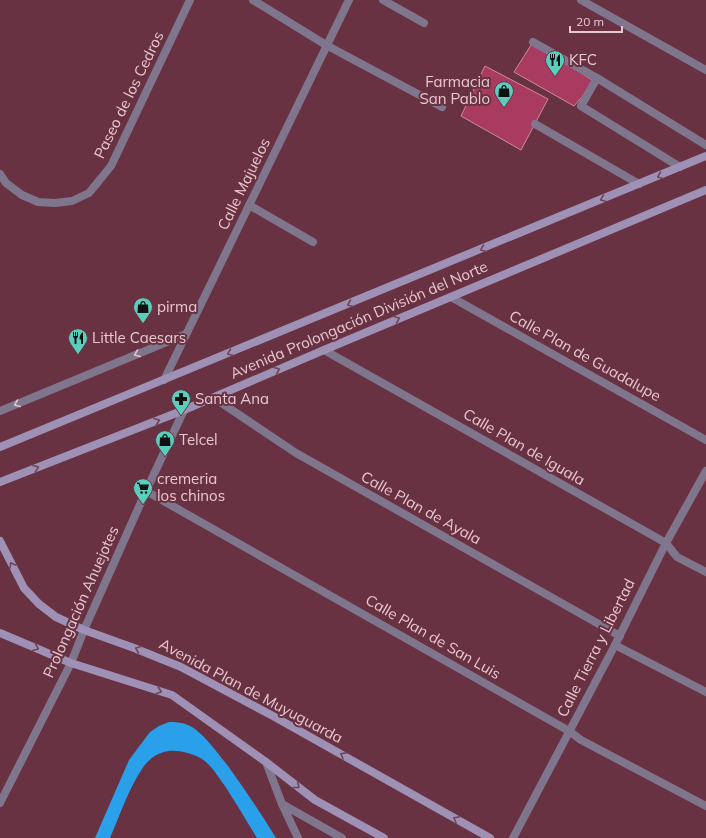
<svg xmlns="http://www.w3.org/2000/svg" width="706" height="838" viewBox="0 0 706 838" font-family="Mulish,sans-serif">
<rect width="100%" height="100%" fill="#683242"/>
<!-- water -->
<path fill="#2aa0ea" d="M 169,722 C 179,722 187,723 195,729 C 208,739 218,754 228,766 C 245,790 261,813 276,838 L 257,838 C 246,820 236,803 225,786 C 219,778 213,768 206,762 C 196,754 181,750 169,751 C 159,752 150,758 144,766 C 129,787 120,815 110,838 L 95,838 L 129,760 L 150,732 L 159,726 Z"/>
<!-- building -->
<g fill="#a93b61" stroke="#cb8c9c">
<polygon points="533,42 595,82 574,106 514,72"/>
<polygon points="485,66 548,99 521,150 461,116"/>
</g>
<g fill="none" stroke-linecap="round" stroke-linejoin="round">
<!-- lane -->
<g stroke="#7f768d" stroke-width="8">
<polyline points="533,42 597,78"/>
<polyline points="535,124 639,184"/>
<polyline points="680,167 581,106 597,78 706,145"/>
<polyline points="282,804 342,838"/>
</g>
<!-- street -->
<g stroke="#7f768d" stroke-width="8">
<polyline points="253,0 326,45 442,107"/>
<polyline points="383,0 424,23"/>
<polyline points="581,0 706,70"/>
<polyline points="0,174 6,183 22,195 38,202 55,203 72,201 89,193 111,166 190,0"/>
<polyline points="249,205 313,242"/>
<polyline points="451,297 706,440"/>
<polyline points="324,350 666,543 677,557 706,572"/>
<polyline points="164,380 349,0"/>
<polyline points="214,398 296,453 620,636"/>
<polyline points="0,411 186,334"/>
<polyline points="146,491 569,731 581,740 706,806"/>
<polyline points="615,645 706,692"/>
<polyline points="266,762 282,804 298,838"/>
<polyline points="0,803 71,663 84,630 146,491 184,410"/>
<polyline points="513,838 615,645 666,543 706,471"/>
</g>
<!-- secondary -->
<g stroke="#9e91b5" stroke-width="8">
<polyline points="0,447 706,156"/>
<polyline points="0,482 184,410 324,350 706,190"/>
<polyline points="0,541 24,588 39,604 56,617 84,630 134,648 181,667 273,716 490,838"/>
<polyline points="0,633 71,663 172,695 266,762 315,800 384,838"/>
</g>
</g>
<!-- one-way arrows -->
<defs><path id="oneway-chevron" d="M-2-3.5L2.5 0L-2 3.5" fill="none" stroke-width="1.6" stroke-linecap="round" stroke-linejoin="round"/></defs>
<g stroke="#734559">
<use href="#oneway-chevron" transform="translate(660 176) rotate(158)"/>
<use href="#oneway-chevron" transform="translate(603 199) rotate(158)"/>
<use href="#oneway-chevron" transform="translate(483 249) rotate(158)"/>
<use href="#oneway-chevron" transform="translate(350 304) rotate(158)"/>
<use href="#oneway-chevron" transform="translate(397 319) rotate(-23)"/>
<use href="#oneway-chevron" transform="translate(230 353) rotate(158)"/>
<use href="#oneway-chevron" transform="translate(277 370) rotate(-23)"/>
<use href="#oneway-chevron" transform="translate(157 421) rotate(-21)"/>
<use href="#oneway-chevron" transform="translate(36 468) rotate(-21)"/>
<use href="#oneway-chevron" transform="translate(12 565) rotate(-117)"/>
<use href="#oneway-chevron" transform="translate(36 648) rotate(23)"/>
<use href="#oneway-chevron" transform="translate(138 649) rotate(-158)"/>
<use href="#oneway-chevron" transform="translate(159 691) rotate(17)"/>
<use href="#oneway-chevron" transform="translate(343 755) rotate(-151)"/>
<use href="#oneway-chevron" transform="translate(297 786) rotate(38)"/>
<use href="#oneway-chevron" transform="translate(456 819) rotate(-151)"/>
</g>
<g stroke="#e4c3cc">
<use href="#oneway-chevron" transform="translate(137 354) rotate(158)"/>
<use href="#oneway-chevron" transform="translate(17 404) rotate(158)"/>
</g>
<!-- icons -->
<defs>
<symbol id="restaurant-pin" viewBox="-11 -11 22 30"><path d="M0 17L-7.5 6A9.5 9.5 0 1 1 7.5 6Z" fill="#5acebd" stroke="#683242"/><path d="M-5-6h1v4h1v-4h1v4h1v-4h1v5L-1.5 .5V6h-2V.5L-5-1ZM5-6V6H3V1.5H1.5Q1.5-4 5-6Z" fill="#111"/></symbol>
<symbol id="shop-pin" viewBox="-11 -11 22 30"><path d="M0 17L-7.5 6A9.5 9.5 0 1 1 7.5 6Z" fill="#5acebd" stroke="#683242"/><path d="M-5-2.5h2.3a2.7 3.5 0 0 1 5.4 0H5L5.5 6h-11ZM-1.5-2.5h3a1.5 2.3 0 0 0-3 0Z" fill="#111"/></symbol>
<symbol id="pharmacy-pin" viewBox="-11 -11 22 30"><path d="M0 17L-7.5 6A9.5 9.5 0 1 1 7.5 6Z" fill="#5acebd" stroke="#683242"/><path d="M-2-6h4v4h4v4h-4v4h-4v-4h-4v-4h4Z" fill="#111"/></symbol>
<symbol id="supermarket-pin" viewBox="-11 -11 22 30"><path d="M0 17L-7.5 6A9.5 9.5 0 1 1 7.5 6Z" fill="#5acebd" stroke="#683242"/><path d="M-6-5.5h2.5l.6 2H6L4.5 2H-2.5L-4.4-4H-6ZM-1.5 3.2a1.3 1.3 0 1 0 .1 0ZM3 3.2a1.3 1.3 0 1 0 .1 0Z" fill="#111"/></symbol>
</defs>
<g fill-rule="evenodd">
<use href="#restaurant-pin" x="544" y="49" width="22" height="30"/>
<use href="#shop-pin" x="493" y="80" width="22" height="30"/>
<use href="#shop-pin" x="132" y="296" width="22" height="30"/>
<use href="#restaurant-pin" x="67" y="327" width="22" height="30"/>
<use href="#pharmacy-pin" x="170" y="388" width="22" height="30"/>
<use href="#shop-pin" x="154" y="429" width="22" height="30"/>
<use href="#supermarket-pin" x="132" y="477" width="22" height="30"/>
</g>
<g text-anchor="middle" stroke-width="4" stroke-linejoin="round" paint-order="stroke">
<!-- poi labels -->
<g font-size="15" fill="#e9c7cf" stroke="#683242" text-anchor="start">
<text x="569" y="65">KFC</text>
<text x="490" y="87" text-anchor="end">Farmacia<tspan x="490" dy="17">San Pablo</tspan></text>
<text x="157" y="312">pirma</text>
<text x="92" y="343">Little Caesars</text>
<text x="195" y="404">Santa Ana</text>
<text x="179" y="445">Telcel</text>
<text x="157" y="484">cremeria<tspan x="157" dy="17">los chinos</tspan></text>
</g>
<!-- street labels -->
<g font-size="15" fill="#e9c7cf" stroke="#683242">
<text transform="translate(129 95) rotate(-64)" y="5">Paseo de los Cedros</text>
<text transform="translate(244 184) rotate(-64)" y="5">Calle Majuelos</text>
<text transform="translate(359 320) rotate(-23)" y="5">Avenida Prolongación División del Norte</text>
<text transform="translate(585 356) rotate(29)" y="5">Calle Plan de Guadalupe</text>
<text transform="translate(524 447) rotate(30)" y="5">Calle Plan de Iguala</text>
<text transform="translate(421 508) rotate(29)" y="5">Calle Plan de Ayala</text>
<text transform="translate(81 602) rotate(-66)" y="5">Prolongación Ahuejotes</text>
<text transform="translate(433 637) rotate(30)" y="5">Calle Plan de San Luis</text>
<text transform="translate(596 648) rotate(-63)" y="5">Calle Tierra y Libertad</text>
<text transform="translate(251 691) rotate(28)" y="5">Avenida Plan de Muyuguarda</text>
</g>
</g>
<!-- scale -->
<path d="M570 26v6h52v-6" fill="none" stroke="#e9c7cf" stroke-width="2"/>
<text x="576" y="26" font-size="12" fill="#e9c7cf" stroke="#683242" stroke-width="3" paint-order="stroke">20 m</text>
</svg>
